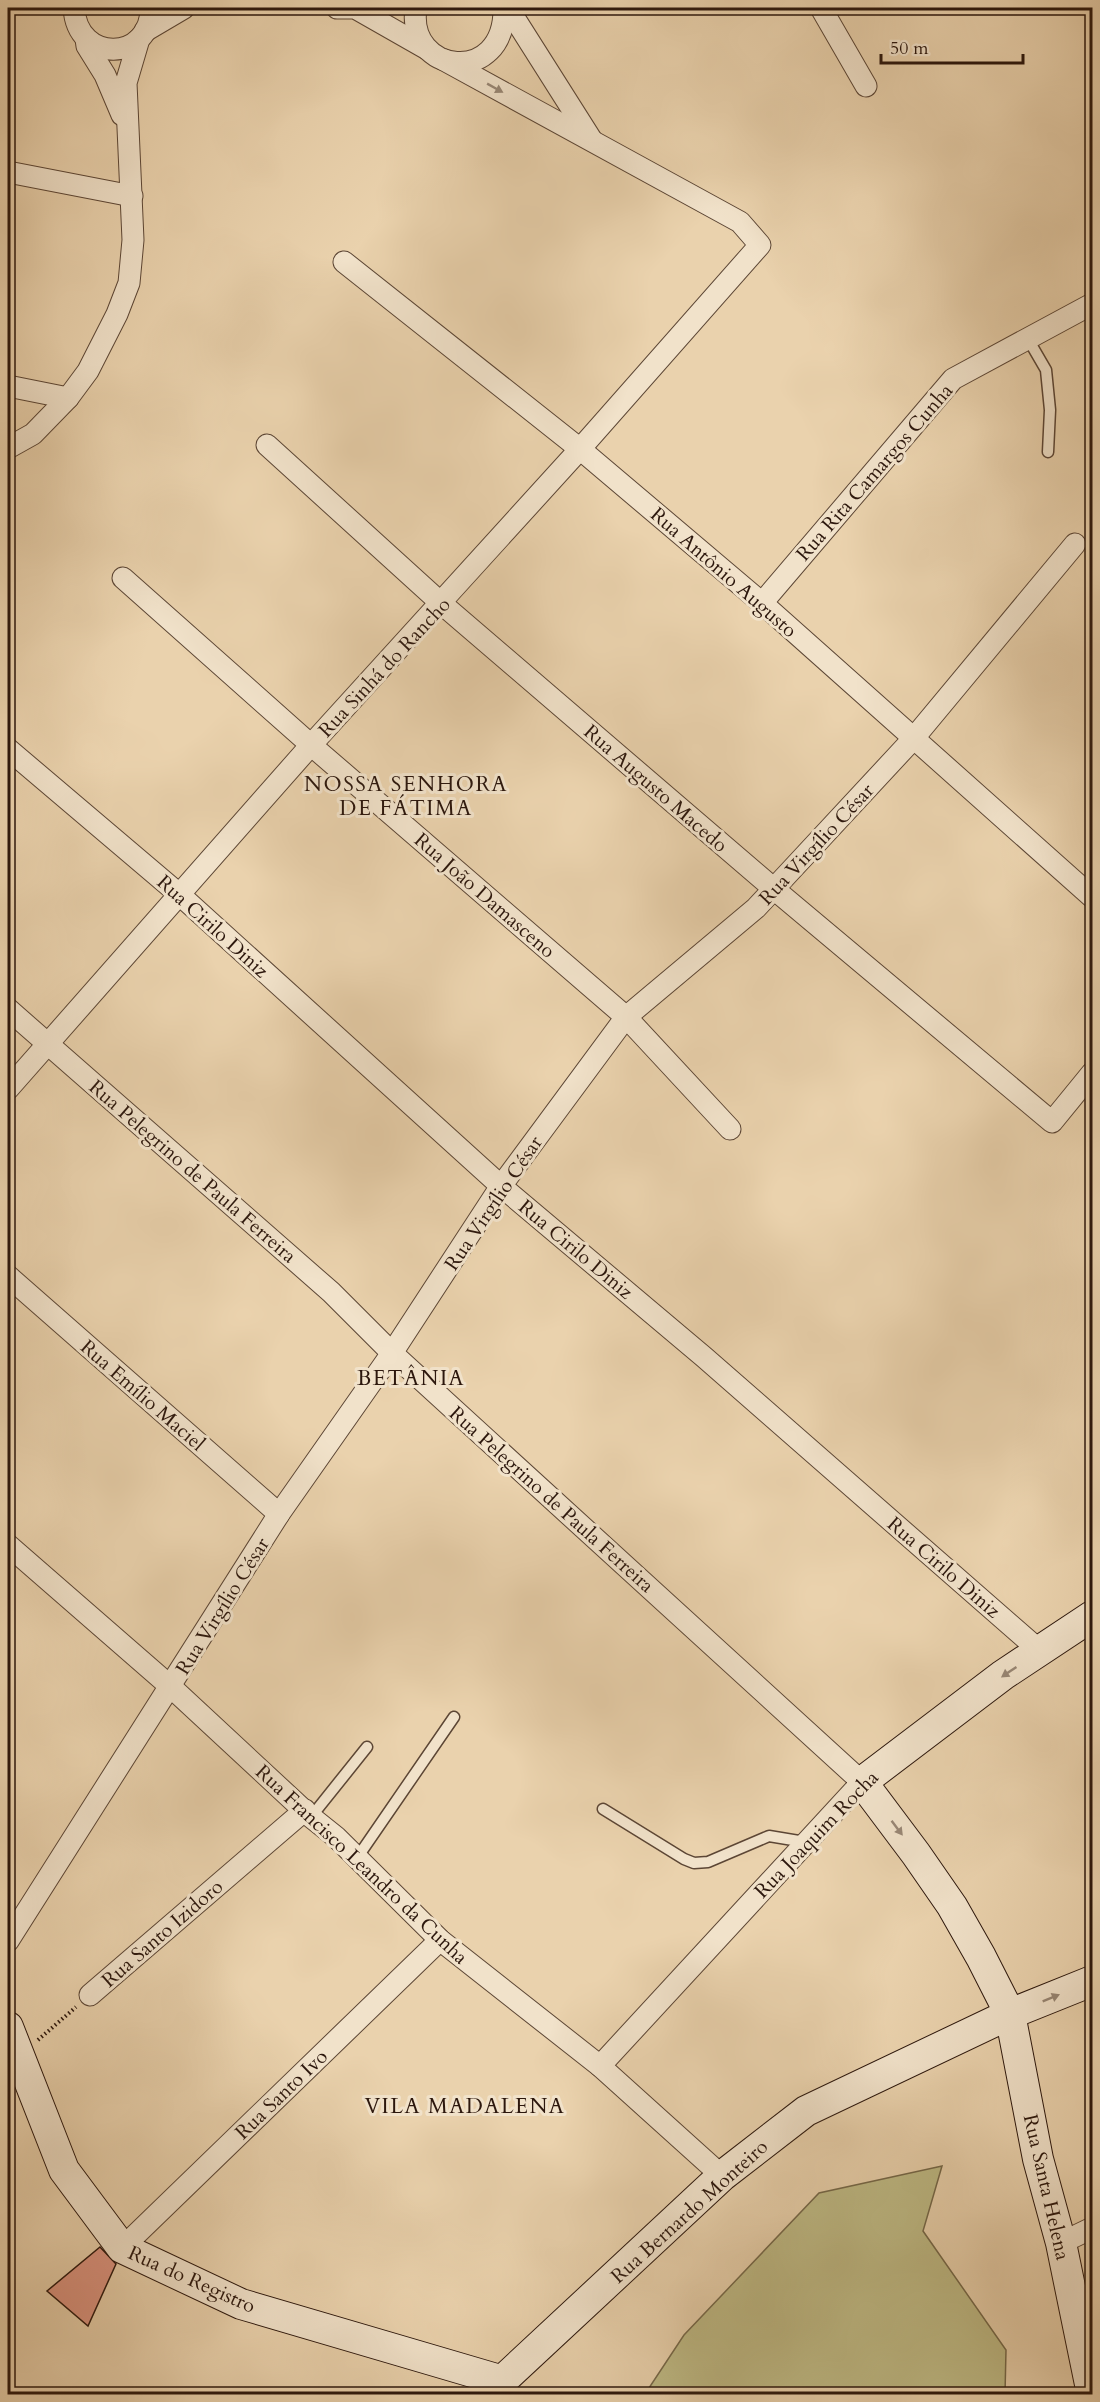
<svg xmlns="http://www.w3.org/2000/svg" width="1100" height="2402" viewBox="0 0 1100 2402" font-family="Cardo,serif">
<rect width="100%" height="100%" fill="#ead2ad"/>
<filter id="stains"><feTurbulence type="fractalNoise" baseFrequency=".00333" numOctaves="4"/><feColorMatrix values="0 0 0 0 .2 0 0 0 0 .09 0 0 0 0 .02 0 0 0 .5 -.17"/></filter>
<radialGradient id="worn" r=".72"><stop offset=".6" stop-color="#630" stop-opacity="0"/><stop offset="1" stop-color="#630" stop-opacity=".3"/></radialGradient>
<!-- green -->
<polygon fill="#beba85" stroke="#756849" stroke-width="1.5" points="942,2166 923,2231 1006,2350 1005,2394 645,2394 684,2335 819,2193"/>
<!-- building -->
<polygon fill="#dd9481" stroke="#2c170d" stroke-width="1.5" points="100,2247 116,2264 88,2326 47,2291"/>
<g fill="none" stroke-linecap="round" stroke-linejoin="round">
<defs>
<g id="lane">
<polyline points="1028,339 1046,370 1050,410 1048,452"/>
<polyline points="603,1809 684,1859 694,1863 708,1862 769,1836 805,1842"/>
<polyline points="311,1817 367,1747"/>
<polyline points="357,1858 454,1717"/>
</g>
<g id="street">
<path d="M 74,8 C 77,64 151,62 151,8"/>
<polyline points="337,8 355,8 427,49"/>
<path d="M 416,8 C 406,74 505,87 504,8"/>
<polyline points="508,8 591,139"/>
<polyline points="821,8 866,86"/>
<polyline points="145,31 184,8"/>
<polyline points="86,39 87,46 105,75 122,115"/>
<polyline points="8,172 132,196"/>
<polyline points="344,262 580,449 762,603 1092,897"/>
<polyline points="8,386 68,398"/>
<polyline points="267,445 442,604 774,889 1052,1122 1092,1073"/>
<polyline points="8,448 33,434 68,398 88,371 117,314 129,283 133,240 126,83 139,39"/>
<polyline points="123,578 311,745 626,1017 730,1129"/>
<polyline points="762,603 953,379 1092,304"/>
<polyline points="8,749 180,895 501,1186 704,1357 1040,1651"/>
<polyline points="8,1009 331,1292 392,1353 862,1782 600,2066"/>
<polyline points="8,1089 311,745 580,449 760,245 740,222 444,60"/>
<polyline points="8,1276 279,1514"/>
<polyline points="8,1545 171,1687 311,1817 336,1837 440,1940 600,2066 722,2176"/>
<polyline points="8,1941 279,1514 392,1353 501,1186 626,1017 756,908 913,739 1075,544"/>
<polyline points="90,1995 305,1810"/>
<polyline points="1061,2243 1092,2228"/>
<polyline points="122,2248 440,1940"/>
</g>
<g id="secondary">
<polyline points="1092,1616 1003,1675 862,1782 916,1854 952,1906 981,1957 1010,2014 1038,2159 1061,2243 1092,2394"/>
<polyline points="8,2027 64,2170 122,2248 241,2304 503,2381"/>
<polyline points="488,2394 722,2176 806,2111 1010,2014 1092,1981"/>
</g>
</defs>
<!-- lane casing -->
<use href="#lane" stroke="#5c4635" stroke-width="13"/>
<!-- street casing -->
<use href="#street" stroke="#5c4635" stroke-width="23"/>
<!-- secondary casing -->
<use href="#secondary" stroke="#2c170d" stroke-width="32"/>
<!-- path -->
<polyline stroke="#2c170d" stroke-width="4" stroke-dasharray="1.5 3" stroke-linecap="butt" points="38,2040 76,2007"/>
<!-- lane -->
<use href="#lane" stroke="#f1e2ca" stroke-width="10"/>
<!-- street -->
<use href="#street" stroke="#f1e2ca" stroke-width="21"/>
<!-- secondary -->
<use href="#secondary" stroke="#f1e2ca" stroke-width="30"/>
</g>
<!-- one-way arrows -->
<defs><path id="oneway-solid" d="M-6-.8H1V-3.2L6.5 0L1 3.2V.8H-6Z" transform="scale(1.5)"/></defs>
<g fill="#988775">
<use href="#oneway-solid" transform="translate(495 88) rotate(29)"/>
<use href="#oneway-solid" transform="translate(1009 1672) rotate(146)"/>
<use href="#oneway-solid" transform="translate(897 1828) rotate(53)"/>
<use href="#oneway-solid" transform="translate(1051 1998) rotate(-22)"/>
</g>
<g text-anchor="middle" stroke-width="6" stroke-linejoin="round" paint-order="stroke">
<!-- street labels -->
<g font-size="20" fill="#2c170d" stroke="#f1e2ca">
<text transform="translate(874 472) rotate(-49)" y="7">Rua Rita Camargos Cunha</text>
<text transform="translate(724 572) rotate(41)" y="7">Rua Antônio Augusto</text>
<text transform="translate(384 667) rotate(-47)" y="7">Rua Sinhá do Rancho</text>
<text transform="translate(656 788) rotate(41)" y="7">Rua Augusto Macedo</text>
<text transform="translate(816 844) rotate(-47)" y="7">Rua Virgílio César</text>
<text transform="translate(485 895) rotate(41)" y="7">Rua João Damasceno</text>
<text transform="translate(213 926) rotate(42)" y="7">Rua Cirilo Diniz</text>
<text transform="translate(193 1171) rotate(41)" y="7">Rua Pelegrino de Paula Ferreira</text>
<text transform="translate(493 1203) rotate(-56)" y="7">Rua Virgílio César</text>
<text transform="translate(576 1249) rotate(40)" y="7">Rua Cirilo Diniz</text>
<text transform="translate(143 1395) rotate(41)" y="7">Rua Emílio Maciel</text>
<text transform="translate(552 1499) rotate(42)" y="7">Rua Pelegrino de Paula Ferreira</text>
<text transform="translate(944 1567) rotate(41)" y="7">Rua Cirilo Diniz</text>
<text transform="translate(222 1606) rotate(-58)" y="7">Rua Virgílio César</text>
<text transform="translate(816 1834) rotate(-46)" y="7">Rua Joaquim Rocha</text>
<text transform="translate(362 1864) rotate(43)" y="7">Rua Francisco Leandro da Cunha</text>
<text transform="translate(162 1933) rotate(-41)" y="7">Rua Santo Izidoro</text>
<text transform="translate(281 2094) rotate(-44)" y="7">Rua Santo Ivo</text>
<text transform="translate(1047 2187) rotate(77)" y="7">Rua Santa Helena</text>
<text transform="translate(689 2211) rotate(-42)" y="7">Rua Bernardo Monteiro</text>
<text transform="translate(192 2279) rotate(24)" y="7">Rua do Registro</text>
</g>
<!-- neighbourhood labels -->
<g font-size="21" letter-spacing="1.5" fill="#2c170d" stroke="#f1e2ca">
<text x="406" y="791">NOSSA SENHORA<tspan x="406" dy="24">DE FÁTIMA</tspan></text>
<text x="411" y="1385">BETÂNIA</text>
<text x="465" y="2113">VILA MADALENA</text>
</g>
</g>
<!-- margin -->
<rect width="1100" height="2402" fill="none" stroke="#ead2ad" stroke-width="30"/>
<rect x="9" y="9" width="1082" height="2384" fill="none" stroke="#2c170d" stroke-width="3"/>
<rect x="15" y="15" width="1070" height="2372" fill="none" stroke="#2c170d" stroke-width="1.5"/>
<!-- scale -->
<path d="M881 54v9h142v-9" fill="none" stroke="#2c170d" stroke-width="3"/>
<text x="890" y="54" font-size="18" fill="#2c170d" stroke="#f1e2ca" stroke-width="4.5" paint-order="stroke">50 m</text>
<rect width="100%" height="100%" filter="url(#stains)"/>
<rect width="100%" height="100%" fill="url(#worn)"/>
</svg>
